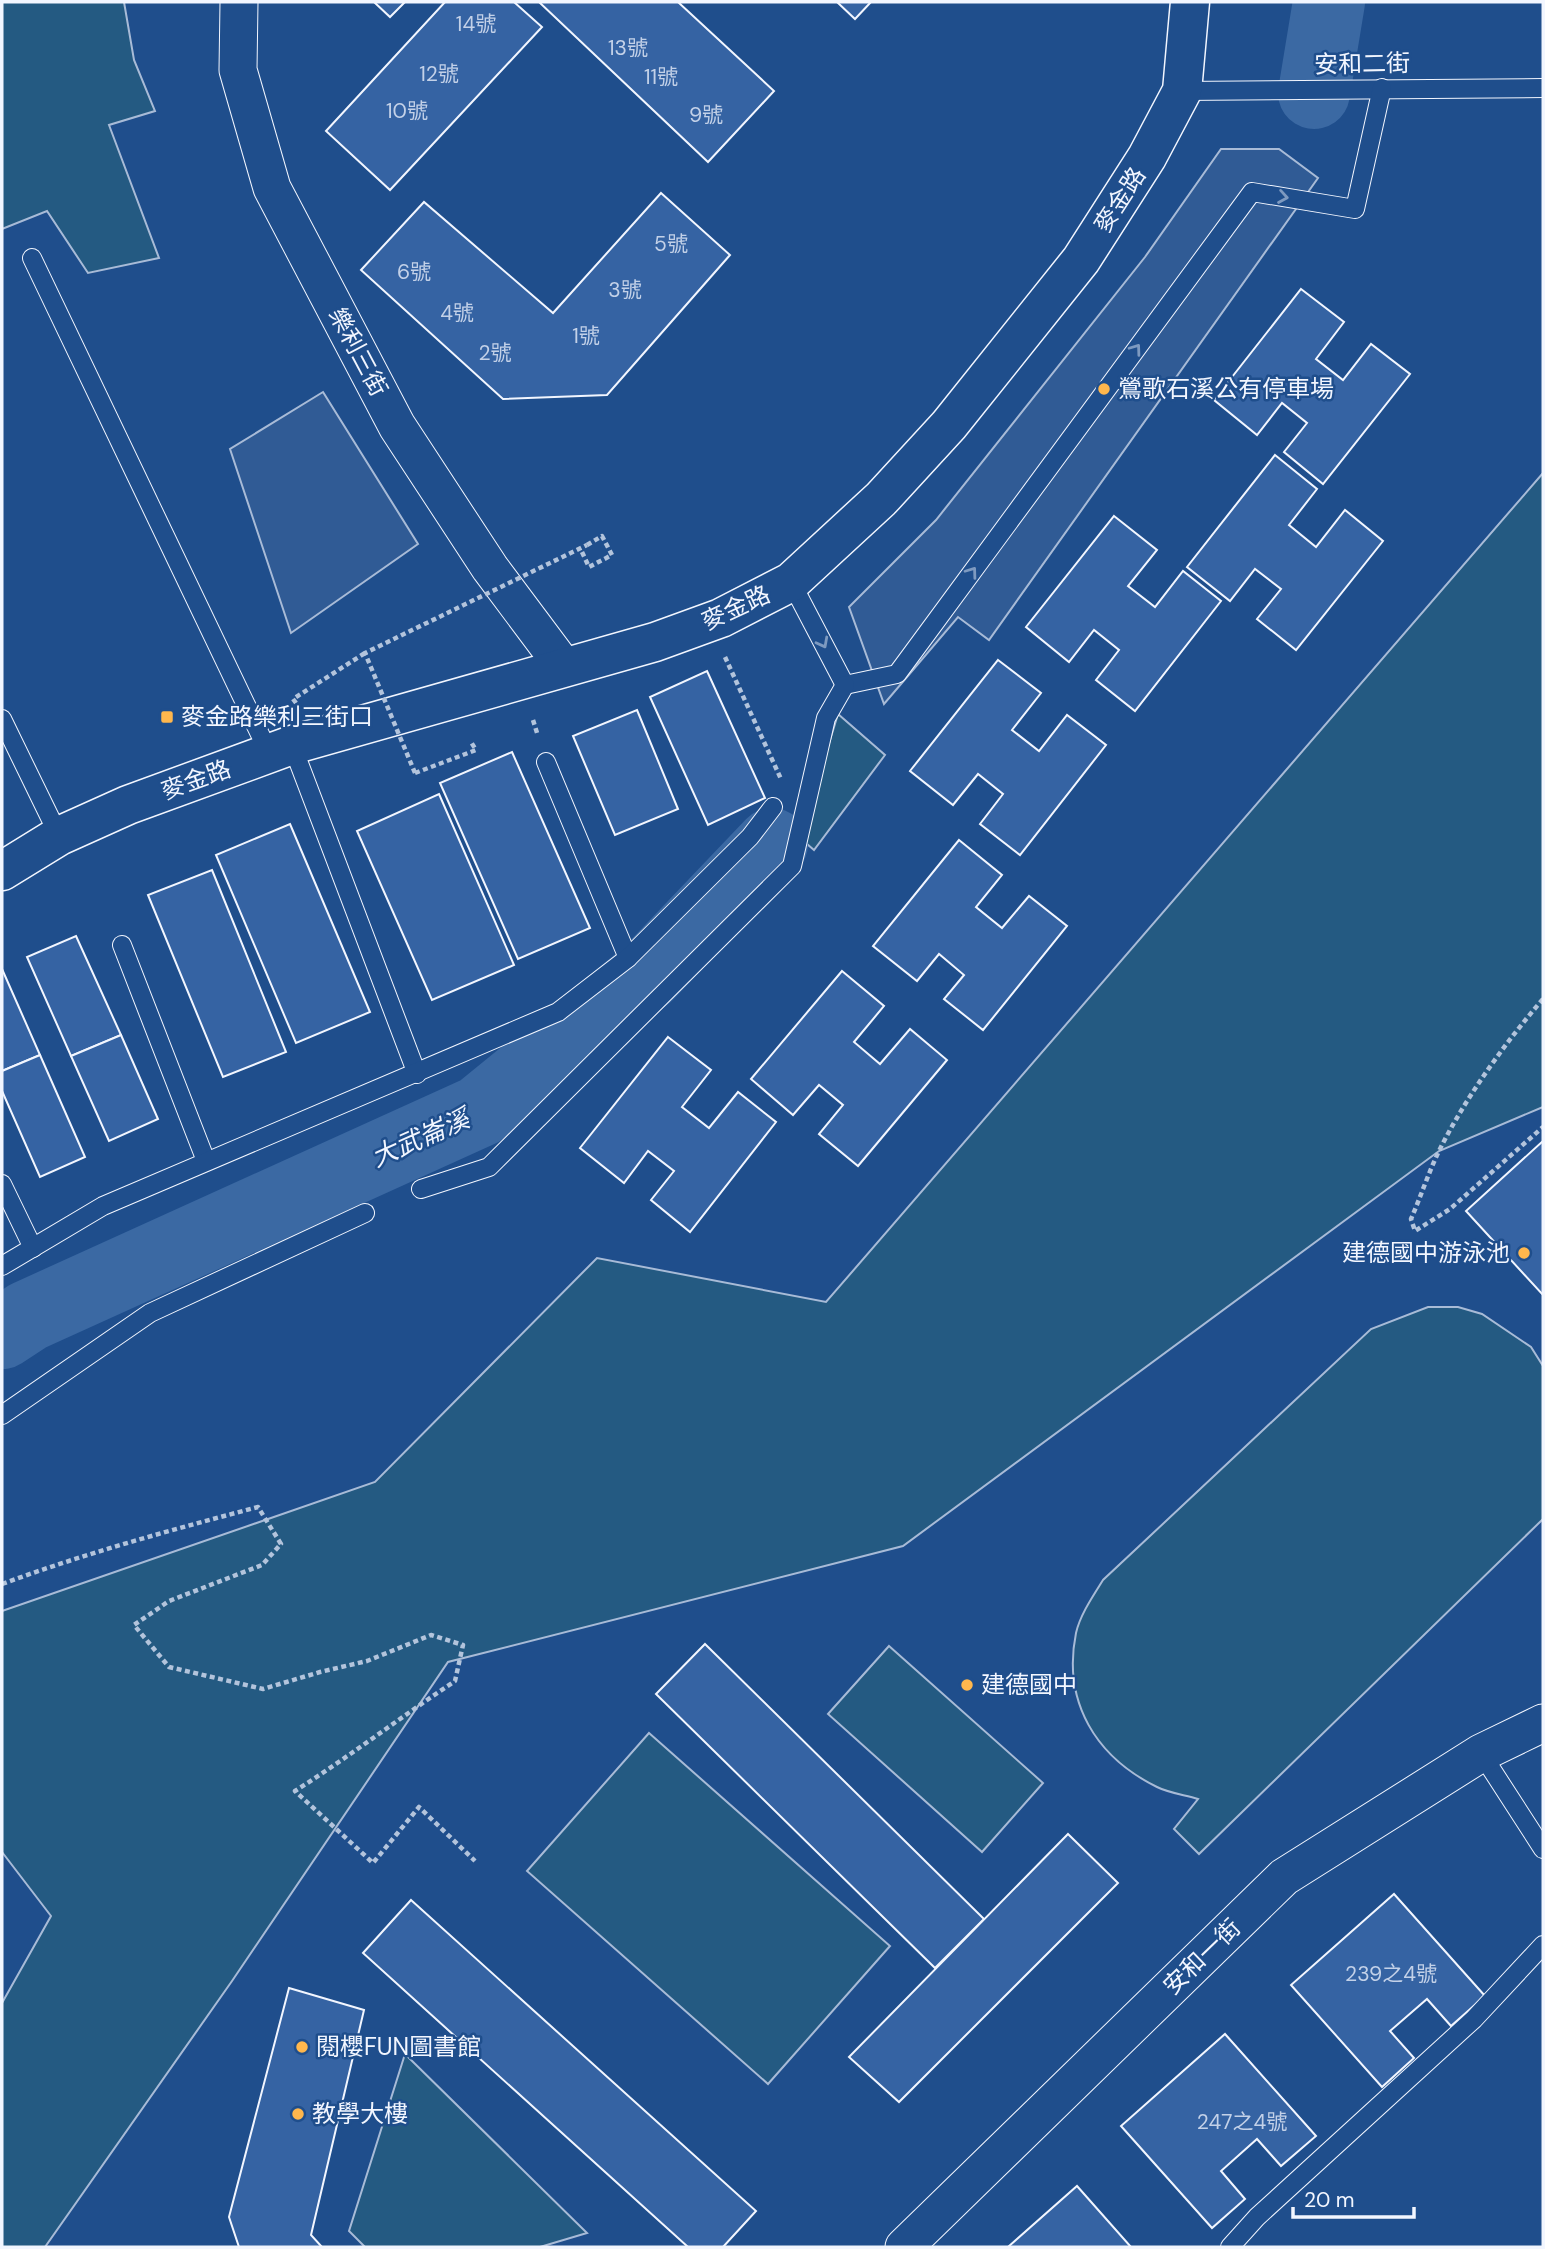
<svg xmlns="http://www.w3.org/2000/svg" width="1545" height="2249" viewBox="0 0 1545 2249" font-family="'DM Sans','Noto Sans TC',sans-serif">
<rect width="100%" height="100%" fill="#1f4e8c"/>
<!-- green -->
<g fill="#245a82" stroke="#a8bbd7" stroke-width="2">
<polygon points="2,2 124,2 134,60 155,111 109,125 159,258 88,273 47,211 2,229"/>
<polygon points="1543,473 1543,1107 1439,1151 903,1546 448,1662 232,1981 45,2247 2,2247 2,2003 51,1916 2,1852 2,1611 375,1482 597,1258 826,1302"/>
<polygon points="838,714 885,755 814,850 800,838"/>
<path d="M 1428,1307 L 1458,1307 L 1482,1314 L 1531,1347 L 1543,1366 L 1543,1519 L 1199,1854 L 1174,1829 L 1198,1799 C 1185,1795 1169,1793 1157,1787 C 1096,1757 1062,1702 1076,1633 C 1080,1615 1093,1596 1103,1580 L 1371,1329 Z"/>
<polygon points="889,1646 1043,1783 982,1852 828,1714"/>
<polygon points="649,1733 890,1946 768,2084 527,1871"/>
<polygon points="405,2054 587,2233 540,2247 365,2247 349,2231"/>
</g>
<!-- parking -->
<g fill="#305b95" stroke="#a8bbd7" stroke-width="2">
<polygon points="1221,149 1279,149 1318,178 989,640 958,617 884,704 849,607 936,520 1145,257"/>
<polygon points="323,392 418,544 291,633 230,449"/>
</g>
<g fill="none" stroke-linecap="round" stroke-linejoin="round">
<!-- river -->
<g stroke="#3b69a3" stroke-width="72">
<polyline points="1314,93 1329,2"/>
<polyline points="2,1333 28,1316 480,1111 648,974 772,844"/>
</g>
</g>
<!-- building -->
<g fill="#3563a3" stroke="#f2f6ff" stroke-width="2">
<polygon points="374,2 405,2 390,17"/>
<polygon points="445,2 514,2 542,27 390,190 326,131"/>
<polygon points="539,2 678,2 774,91 708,162"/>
<polygon points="837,2 871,2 855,19"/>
<polygon points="661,193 730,255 607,395 503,399 361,270 424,202 553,313"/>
<polygon points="1301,289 1344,322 1316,359 1343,380 1371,344 1410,374 1323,484 1284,452 1307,423 1282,403 1257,435 1214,400"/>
<polygon points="1275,455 1317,489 1289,525 1316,547 1345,510 1383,541 1296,650 1257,619 1281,589 1255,569 1230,601 1187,567"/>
<polygon points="1114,516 1157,550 1128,586 1155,607 1183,571 1221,601 1135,711 1096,680 1119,650 1094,630 1069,662 1026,627"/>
<polygon points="998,660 1041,693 1012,730 1039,751 1067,715 1106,745 1020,855 980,824 1003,794 978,774 953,805 910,771"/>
<polygon points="707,671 765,798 708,825 650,697"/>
<polygon points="637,710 678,809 615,835 573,736"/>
<polygon points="512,752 590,928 518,959 440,783"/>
<polygon points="439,794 514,965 432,1000 357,831"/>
<polygon points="290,824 370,1012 296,1043 216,855"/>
<polygon points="959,840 1002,875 976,907 1002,928 1029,896 1067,926 983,1030 944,999 964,975 939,954 917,981 873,946"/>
<polygon points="212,870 286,1052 223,1077 148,895"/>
<polygon points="76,936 121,1035 71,1056 27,957"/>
<polygon points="2,969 40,1055 2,1071"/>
<polygon points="842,971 884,1006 854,1042 880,1064 910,1029 947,1060 858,1166 819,1134 843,1105 819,1085 793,1115 751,1079"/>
<polygon points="121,1035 158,1119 109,1141 71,1056"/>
<polygon points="668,1037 711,1070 682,1107 709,1128 738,1092 776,1122 690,1232 651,1200 674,1171 648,1151 624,1183 580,1148"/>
<polygon points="40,1055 85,1157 40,1177 2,1091 2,1071"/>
<polygon points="1543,1141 1543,1295 1466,1211"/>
<polygon points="705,1644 984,1919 935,1968 656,1694"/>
<polygon points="1068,1834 1118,1883 899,2102 849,2057"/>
<polygon points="1394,1894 1485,1996 1451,2026 1427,1999 1390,2031 1414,2058 1382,2087 1291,1985"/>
<polygon points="411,1900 756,2211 723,2247 688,2247 363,1953"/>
<polygon points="289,1988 364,2010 311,2235 322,2247 239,2247 229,2217"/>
<polygon points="1225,2034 1316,2136 1281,2166 1257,2139 1221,2171 1245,2199 1212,2228 1121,2126"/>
<polygon points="1077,2186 1131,2247 1008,2247"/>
</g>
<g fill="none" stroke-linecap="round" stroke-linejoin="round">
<defs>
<g id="service">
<polyline points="1182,91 1543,88"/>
<polyline points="32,258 269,753"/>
<polyline points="791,582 845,685 897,674 1252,192 1355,209 1382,88"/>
<polyline points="2,719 59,836"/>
<polyline points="292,745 417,1074"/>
<polyline points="546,762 628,958"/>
<polyline points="122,945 206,1161"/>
<polyline points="2,1184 33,1248"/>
<polyline points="421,1189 489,1167 792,866 826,718 845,685"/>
<polyline points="2,1266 103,1206 558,1012 628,958 750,837 773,807"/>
<polyline points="2,1415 150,1313 365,1213"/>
<polyline points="1481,1753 1543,1849"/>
<polyline points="1230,2247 1257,2217 1474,2019 1543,1945"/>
</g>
<g id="minor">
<polyline points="239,2 238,70 272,188 397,426 490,568 564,667"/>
<polyline points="904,2247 1284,1877 1481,1753 1543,1723"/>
</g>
<polyline id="tertiary" points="2,871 59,836 128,805 292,745 655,642 721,618 791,582 881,499 949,425 1081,260 1147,157 1182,91 1190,2"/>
</defs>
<!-- service casing -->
<use href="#service" stroke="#f2f6ff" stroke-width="20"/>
<!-- minor casing -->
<use href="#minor" stroke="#f2f6ff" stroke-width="39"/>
<!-- tertiary casing -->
<use href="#tertiary" stroke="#f2f6ff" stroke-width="41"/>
<!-- path -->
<g stroke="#b3c4dc" stroke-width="4.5" stroke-dasharray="5 3.5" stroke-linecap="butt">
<polyline points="582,552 589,567 612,555 602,536 587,545"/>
<polyline points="725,657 781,779"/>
<polyline points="296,703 293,699 365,653"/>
<polyline points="533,720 538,736"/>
<polyline points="415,773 476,750 471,742"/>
<path d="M 1543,999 C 1505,1043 1466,1097 1440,1149 C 1429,1171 1421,1196 1411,1219 L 1415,1231 L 1450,1209 L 1543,1127"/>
<path d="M 2,1584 C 86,1553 171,1530 258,1507 L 281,1544 L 262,1565 L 169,1601 L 134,1625 L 169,1667 L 263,1689 L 320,1672 L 367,1661 L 431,1635 L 463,1645 L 455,1681 C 401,1717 350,1756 295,1791 L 373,1863 L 419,1807 L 475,1861"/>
</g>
<!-- service -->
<use href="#service" stroke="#1f4e8c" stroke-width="18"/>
<!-- minor -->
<use href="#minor" stroke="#1f4e8c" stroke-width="37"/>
<!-- tertiary -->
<use href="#tertiary" stroke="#1f4e8c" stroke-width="38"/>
<!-- path-bridge -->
<polyline stroke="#b3c4dc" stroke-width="4.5" stroke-dasharray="5 3.5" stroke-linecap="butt" points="415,773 365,653 587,545"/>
</g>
<!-- one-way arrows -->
<defs><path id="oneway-chevron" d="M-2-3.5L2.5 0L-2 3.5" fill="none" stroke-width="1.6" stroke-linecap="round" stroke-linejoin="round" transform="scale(1.75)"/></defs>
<g stroke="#7e9ac0">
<use href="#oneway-chevron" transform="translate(1283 197) rotate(10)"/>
<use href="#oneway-chevron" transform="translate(1136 349) rotate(-54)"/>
<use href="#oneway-chevron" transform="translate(972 572) rotate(-54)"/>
<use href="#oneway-chevron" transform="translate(823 643) rotate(62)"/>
</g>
<!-- markers -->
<g fill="#ffb74d" stroke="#1f4e8c" stroke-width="2.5">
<circle cx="1104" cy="389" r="7"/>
<rect x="160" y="710" width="14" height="14" rx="3.5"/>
<circle cx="1524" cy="1253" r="7"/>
<circle cx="967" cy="1685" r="7"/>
<circle cx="302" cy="2047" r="7"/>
<circle cx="298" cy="2114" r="7"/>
</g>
<g text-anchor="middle" stroke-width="5" stroke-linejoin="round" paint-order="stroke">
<!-- number labels -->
<g font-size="21" fill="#c3d1e8">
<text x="476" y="31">14號</text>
<text x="628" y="55">13號</text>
<text x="439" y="81">12號</text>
<text x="661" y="84">11號</text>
<text x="407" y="118">10號</text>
<text x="706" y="122">9號</text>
<text x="671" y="251">5號</text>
<text x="414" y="279">6號</text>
<text x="625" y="297">3號</text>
<text x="457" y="320">4號</text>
<text x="586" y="343">1號</text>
<text x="495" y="360">2號</text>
<text x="1391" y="1981">239之4號</text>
<text x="1242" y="2129">247之4號</text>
</g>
<!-- street labels -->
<g font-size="24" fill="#f2f6ff" stroke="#1f4e8c">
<text transform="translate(1362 64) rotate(-1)" y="8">安和二街</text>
<text transform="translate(1120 200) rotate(-57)" y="8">麥金路</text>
<text transform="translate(358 352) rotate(62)" y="8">樂利三街</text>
<text transform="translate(736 608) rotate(-25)" y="8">麥金路</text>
<text transform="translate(196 780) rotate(-20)" y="8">麥金路</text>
<text transform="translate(1202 1957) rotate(-44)" y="8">安和一街</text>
</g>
<!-- poi labels -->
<g font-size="24" fill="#f2f6ff" stroke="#1f4e8c" text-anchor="start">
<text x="1118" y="397">鶯歌石溪公有停車場</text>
<text x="181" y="725">麥金路樂利三街口</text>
<text x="1510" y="1261" text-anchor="end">建德國中游泳池</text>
<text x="981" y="1693">建德國中</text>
<text x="316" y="2055">閱櫻FUN圖書館</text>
<text x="312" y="2122">教學大樓</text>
</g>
<!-- water labels -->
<g font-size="26" font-style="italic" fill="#f2f6ff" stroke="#1f4e8c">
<text transform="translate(420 1138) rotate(-24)" y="9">大武崙溪</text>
</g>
</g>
<!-- border -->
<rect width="1545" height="2249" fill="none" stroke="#f2f6ff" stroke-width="7"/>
<!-- scale -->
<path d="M1293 2207v10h121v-10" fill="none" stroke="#f2f6ff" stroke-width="3.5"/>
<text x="1304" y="2207" font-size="21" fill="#f2f6ff" stroke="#1f4e8c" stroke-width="5" paint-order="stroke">20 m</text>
</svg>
